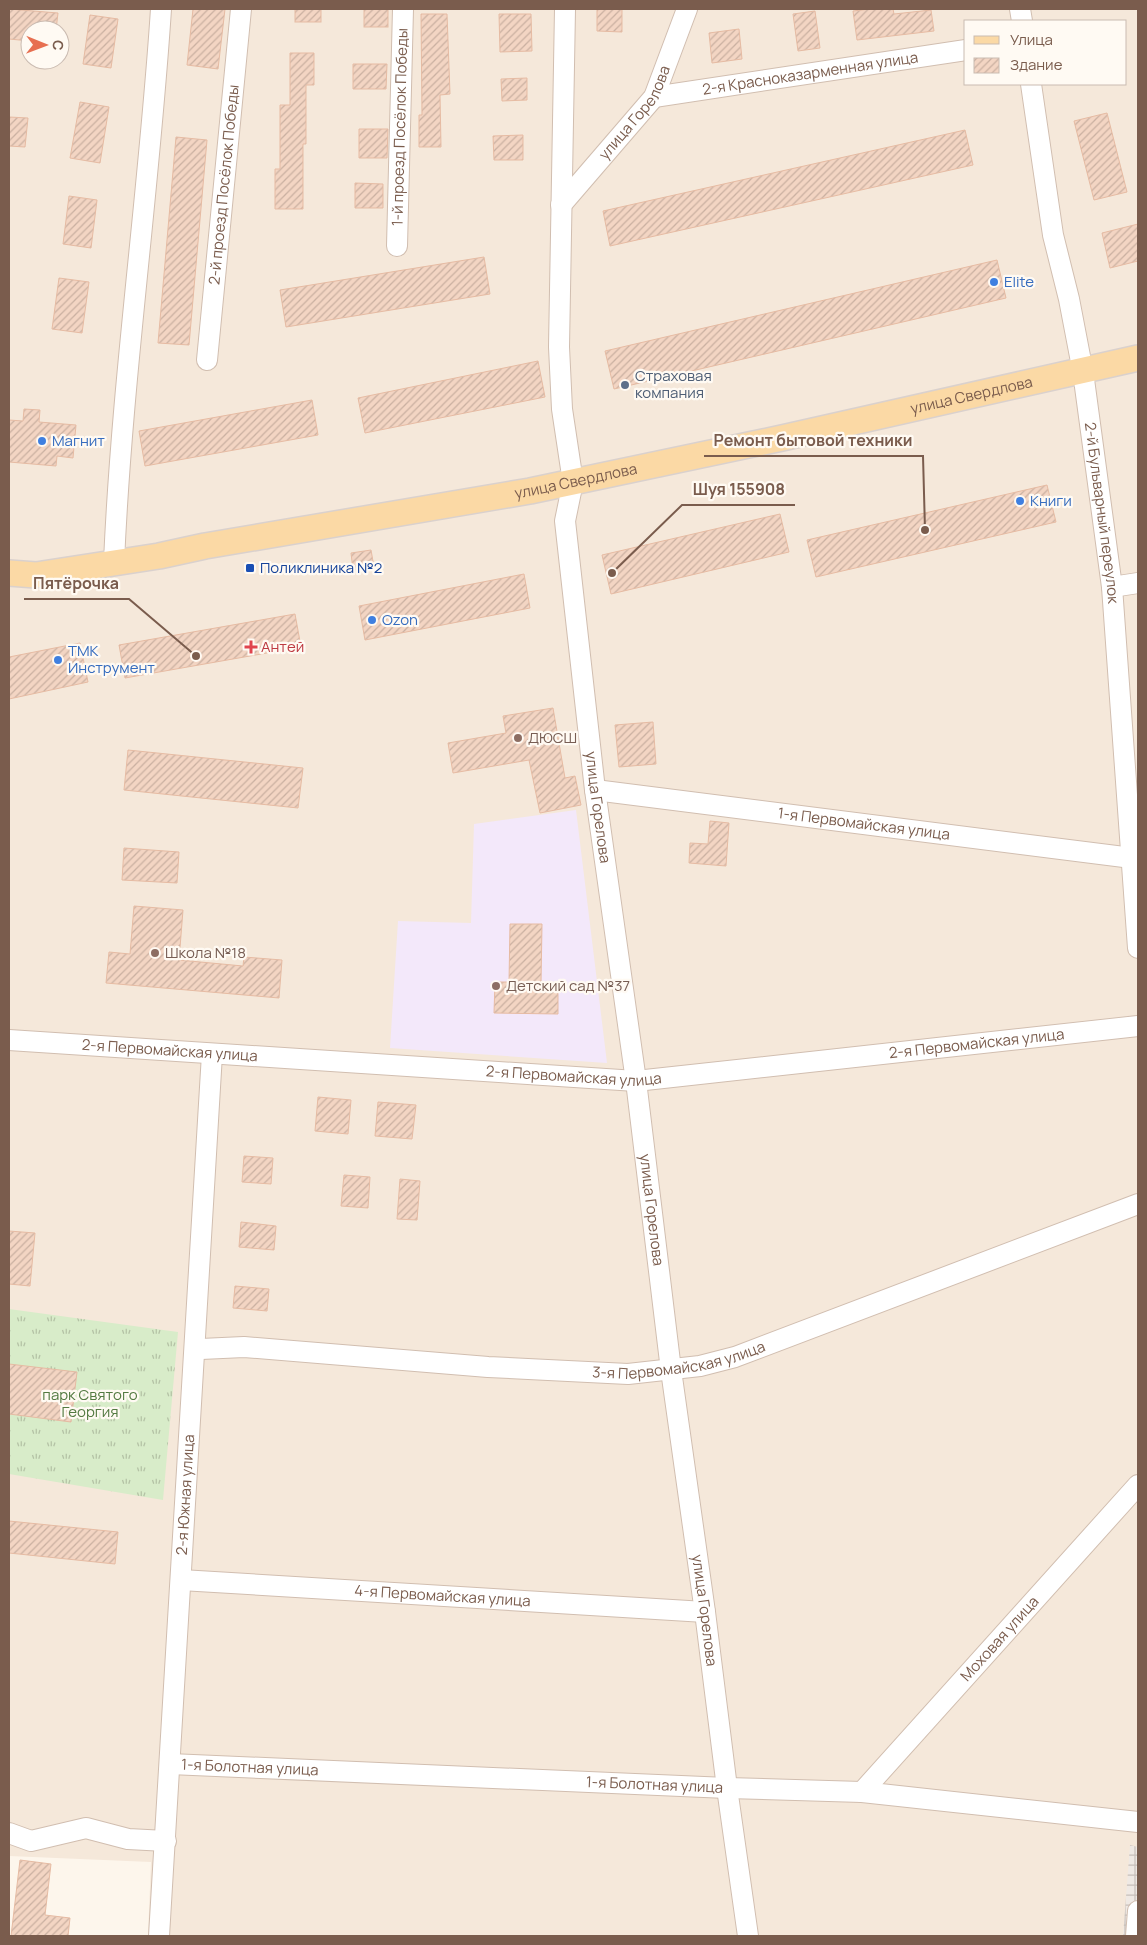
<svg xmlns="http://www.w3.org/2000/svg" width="1147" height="1945" viewBox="0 0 1147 1945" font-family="Manrope,sans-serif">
<defs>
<pattern id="industrial-grid" width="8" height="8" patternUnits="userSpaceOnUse" patternTransform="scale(1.25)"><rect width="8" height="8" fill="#efe9e4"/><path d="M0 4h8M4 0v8" fill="none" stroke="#c7c0bb"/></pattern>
<pattern id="grass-tufts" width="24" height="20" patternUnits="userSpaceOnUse" patternTransform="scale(1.25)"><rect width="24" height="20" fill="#d8ecc9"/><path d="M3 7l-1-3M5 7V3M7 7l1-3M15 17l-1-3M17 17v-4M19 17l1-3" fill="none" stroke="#b4c2a5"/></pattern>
<pattern id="building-hatch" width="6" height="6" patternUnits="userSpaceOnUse" patternTransform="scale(1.25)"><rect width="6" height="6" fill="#f3d5c3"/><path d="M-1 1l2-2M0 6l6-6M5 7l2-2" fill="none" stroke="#cab0a1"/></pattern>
</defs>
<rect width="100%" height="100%" fill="#fdf6ec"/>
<!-- residential -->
<path fill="#f5e8da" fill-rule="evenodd" d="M 9,9 L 1138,9 L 1138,1936 L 148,1936 L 151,1862 L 9,1856 ZM 966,21 L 1126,21 L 1126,84 L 966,84 ZM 30,30 L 60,30 L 60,60 L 30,60 Z"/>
<!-- industrial -->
<polygon fill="url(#industrial-grid)" points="1130,1845 1138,1847 1138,1936 1123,1936"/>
<!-- education -->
<polygon fill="#f3e8fa" points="576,810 607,1063 390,1048 398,921 471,923 474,824"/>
<!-- grass -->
<polygon fill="url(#grass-tufts)" points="9,1309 178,1332 163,1500 9,1474"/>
<!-- building -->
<g fill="url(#building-hatch)" stroke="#e6bba3">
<polygon points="9,9 58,13 56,30 30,30 30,41 9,39"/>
<polygon points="193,9 225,9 218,69 187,65"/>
<rect x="295" y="9" width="26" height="13"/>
<rect x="364" y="9" width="24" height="18"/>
<polygon points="597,9 622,9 622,32 597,31"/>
<polygon points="870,9 893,9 894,14 931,10 934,31 857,40 853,11"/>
<polygon points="815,11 820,48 798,51 793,14"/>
<polygon points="421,14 447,14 450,94 440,95 441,147 419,147 419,115 422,115"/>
<polygon points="499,14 531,14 532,51 500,52"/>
<polygon points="90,15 118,19 111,68 83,64"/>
<polygon points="739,29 742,59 712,63 709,33"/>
<polygon points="290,53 314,53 314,85 306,85 306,144 303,144 303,209 275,209 275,169 280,169 280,105 290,105"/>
<polygon points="353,64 387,64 386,89 353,89"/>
<polygon points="527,78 527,100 502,101 501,79"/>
<polygon points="80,102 109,107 100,163 70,158"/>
<polygon points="1107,113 1127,192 1094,200 1074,121"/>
<polygon points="9,117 28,118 25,147 9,146"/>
<polygon points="359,129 388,129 387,158 359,158"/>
<polygon points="965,130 973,165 610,246 603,211"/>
<polygon points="523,135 523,160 494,160 493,136"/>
<polygon points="176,137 207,140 189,345 158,343"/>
<polygon points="355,183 383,184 383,208 355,208"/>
<polygon points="69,196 97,200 91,248 63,244"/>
<polygon points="1138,224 1138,261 1110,268 1102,233"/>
<polygon points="484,257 490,294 286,327 280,290"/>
<polygon points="997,260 1006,298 614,389 605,351"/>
<polygon points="59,278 89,282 82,333 52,329"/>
<polygon points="538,361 545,397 365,433 358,398"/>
<polygon points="312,400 318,435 145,466 139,431"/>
<polygon points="24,409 40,410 39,422 76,425 73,458 57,456 56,466 9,462 9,420 23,421"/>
<polygon points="1047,485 1056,522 816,577 807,540"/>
<polygon points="780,514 789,552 611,594 602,555"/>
<polygon points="371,550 374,567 353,570 351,553"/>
<polygon points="524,574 530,608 365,640 359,606"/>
<polygon points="295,614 301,647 125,678 119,645"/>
<polygon points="80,643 88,682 9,699 9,657"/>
<polygon points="553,708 565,778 575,776 581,805 540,813 529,760 453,773 448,743 506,733 503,716"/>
<polygon points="653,722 656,764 619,767 615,725"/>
<polygon points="128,750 303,768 298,808 124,790"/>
<polygon points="710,821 729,823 726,866 689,863 690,843 708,844"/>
<polygon points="124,848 179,852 177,883 122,880"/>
<polygon points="134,906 183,910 179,960 243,966 244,957 282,960 279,998 106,983 109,952 130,954"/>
<polygon points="510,924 542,924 541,983 558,983 558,1014 494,1013 495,982 509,982"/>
<polygon points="318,1097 351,1100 348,1134 315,1131"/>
<polygon points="378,1102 416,1105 412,1139 375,1136"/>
<polygon points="244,1156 273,1158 271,1184 242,1182"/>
<polygon points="344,1175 370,1177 368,1208 341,1206"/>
<polygon points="400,1179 420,1181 417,1220 397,1219"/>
<polygon points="241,1222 276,1226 274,1250 239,1247"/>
<polygon points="9,1231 35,1233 30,1286 9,1284"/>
<polygon points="235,1286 269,1289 267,1311 233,1308"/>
<polygon points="9,1364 77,1372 71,1422 9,1414"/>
<polygon points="9,1521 118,1532 115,1564 9,1553"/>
<polygon points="20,1860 51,1864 45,1915 70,1918 68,1936 11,1936"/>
</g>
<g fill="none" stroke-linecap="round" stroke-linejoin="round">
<defs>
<g id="minor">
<path id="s1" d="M 565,9 L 559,347 L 562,409 L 573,482 L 565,521 L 595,790 L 636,1081 L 671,1370 L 705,1612 L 727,1788 L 748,1936"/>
<polyline points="1020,9 1022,21"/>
<path id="s2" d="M 1031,84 L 1053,235 L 1069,299 L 1083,372 L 1112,587 L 1138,948"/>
<path id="s3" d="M 654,97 L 966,50"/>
<path id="s4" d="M 561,205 L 654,97 L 687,9"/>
<path id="s5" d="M 397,246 L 403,9"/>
<path id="s6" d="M 207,360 L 241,9"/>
<path d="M 114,562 C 122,377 149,194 161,9"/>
<polyline points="1112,587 1138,583"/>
<path id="s7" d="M 595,790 L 1132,858 L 1138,857"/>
<path id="s8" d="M 9,1040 L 636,1081 L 1138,1026"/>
<path id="s9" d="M 196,1346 L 201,1349 L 244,1347 L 488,1367 L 628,1374 L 700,1366 L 735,1357 L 1138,1204"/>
<path id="s10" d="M 181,1580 L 705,1612"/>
<path id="s11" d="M 170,1764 L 727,1788 L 862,1792 L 1138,1822"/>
<path id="s12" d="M 862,1792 L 1138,1485"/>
<polyline points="9,1833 31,1841 86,1828 128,1839 166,1841"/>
<path id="s13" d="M 159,1936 L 212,1054"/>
<polyline points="1136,1936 1138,1911"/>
</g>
<g id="major">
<path id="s14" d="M 9,573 L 36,575 L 159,556 L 205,546 L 530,491 L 782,438 L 1138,358"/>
</g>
</defs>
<!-- minor casing -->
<use href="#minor" stroke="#d1beb0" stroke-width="22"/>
<!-- major casing -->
<use href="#major" stroke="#dad1cd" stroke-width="28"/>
<!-- minor -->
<use href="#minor" stroke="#fff" stroke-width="20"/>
<!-- major -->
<use href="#major" stroke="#fbd9a5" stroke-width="25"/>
</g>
<!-- markers -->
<g fill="#3f7fe0" stroke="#fffaf3" stroke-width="2">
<circle cx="994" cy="282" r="5"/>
<circle cx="42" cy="441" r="5"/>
<circle cx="1020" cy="501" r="5"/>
<circle cx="372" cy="620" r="5"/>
<circle cx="58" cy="660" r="5"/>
</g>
<circle fill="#5c6f8a" stroke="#fffaf3" stroke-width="2" cx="625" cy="385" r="5"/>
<rect fill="#1a4fb4" stroke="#fffaf3" stroke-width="2" x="245" y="563" width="10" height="10" rx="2.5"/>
<path fill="#e0444e" stroke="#fffaf3" stroke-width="2" d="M248.5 639.5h5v5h5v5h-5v5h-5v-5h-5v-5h5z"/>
<g fill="#8d6e63" stroke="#fffaf3" stroke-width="2">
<circle cx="518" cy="738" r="5"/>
<circle cx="155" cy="953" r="5"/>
<circle cx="496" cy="986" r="5"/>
</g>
<g text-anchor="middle" stroke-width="4.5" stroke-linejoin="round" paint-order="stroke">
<!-- street labels -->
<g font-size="15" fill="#7a5c4d" stroke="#fffaf3">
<text dy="5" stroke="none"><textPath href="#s3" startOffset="158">2-я Красноказарменная улица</textPath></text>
<text dy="5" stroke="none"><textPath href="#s4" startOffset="119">улица Горелова</textPath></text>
<text dy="5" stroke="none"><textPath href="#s5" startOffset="119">1-й проезд Посёлок Победы</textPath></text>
<text dy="5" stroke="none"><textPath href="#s6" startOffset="176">2-й проезд Посёлок Победы</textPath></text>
<text dy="5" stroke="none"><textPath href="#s14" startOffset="980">улица Свердлова</textPath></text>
<text dy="5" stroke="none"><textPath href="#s14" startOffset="575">улица Свердлова</textPath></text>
<text dy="5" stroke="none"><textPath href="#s2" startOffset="435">2-й Бульварный переулок</textPath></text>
<text dy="5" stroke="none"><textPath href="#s1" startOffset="802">улица Горелова</textPath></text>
<text dy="5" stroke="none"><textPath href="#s7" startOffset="271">1-я Первомайская улица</textPath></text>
<text dy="5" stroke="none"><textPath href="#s8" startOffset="971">2-я Первомайская улица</textPath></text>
<text dy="5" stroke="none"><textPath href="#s8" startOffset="161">2-я Первомайская улица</textPath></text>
<text dy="5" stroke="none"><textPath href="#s8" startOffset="566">2-я Первомайская улица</textPath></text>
<text dy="5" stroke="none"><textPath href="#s1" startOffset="1208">улица Горелова</textPath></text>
<text dy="5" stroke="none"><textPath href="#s9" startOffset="486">3-я Первомайская улица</textPath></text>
<text dy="5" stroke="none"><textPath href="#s13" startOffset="442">2-я Южная улица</textPath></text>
<text dy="5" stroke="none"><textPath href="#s10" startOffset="262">4-я Первомайская улица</textPath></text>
<text dy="5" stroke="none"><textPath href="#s1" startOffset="1612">улица Горелова</textPath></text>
<text dy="5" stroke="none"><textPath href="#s12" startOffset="206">Моховая улица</textPath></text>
<text dy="5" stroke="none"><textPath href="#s11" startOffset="80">1-я Болотная улица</textPath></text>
<text dy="5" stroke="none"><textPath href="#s11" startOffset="485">1-я Болотная улица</textPath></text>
</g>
<!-- shop labels -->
<g font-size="15" fill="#366cbe" stroke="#fffaf3" text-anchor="start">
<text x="1004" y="287">Elite</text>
<text x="52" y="446">Магнит</text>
<text x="1030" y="506">Книги</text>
<text x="382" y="625">Ozon</text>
<text x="68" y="656">ТМК<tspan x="68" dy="17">Инструмент</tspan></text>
</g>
<!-- service labels -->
<g font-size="15" fill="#4e5e75" stroke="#fffaf3" text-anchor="start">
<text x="635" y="381">Страховая<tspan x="635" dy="17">компания</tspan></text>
</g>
<!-- transit labels -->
<g font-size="15" fill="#164399" stroke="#fffaf3" text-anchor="start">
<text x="260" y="573">Поликлиника №2</text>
</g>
<!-- health labels -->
<g font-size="15" fill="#be3a42" stroke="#fffaf3" text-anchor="start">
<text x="261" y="652">Антей</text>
</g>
<!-- education labels -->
<g font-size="15" fill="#785e54" stroke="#fffaf3" text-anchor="start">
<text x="528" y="743">ДЮСШ</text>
<text x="165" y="958">Школа №18</text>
<text x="506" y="991">Детский сад №37</text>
</g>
<!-- park labels -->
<g font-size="15" fill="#537a41" stroke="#fffaf3">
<text x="90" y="1400">парк Святого<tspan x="90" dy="17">Георгия</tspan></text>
</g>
</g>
<!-- callouts -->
<path fill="none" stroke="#7a5c4d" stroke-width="2" d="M925 530L923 456H704M612 573L682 505H795M196 656L129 599H24"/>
<g fill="#7a5c4d" stroke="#fffaf3" stroke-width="2">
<circle cx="925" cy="530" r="5"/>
<circle cx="612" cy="573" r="5"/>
<circle cx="196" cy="656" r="5"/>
</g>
<g font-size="16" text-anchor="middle" font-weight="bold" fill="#7a5c4d" stroke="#fffaf3" stroke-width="4.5" stroke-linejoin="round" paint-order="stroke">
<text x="813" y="446">Ремонт бытовой техники</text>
<text x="739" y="495">Шуя 155908</text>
<text x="76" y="589">Пятёрочка</text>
</g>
<!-- border -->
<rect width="1147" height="1945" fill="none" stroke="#7a5c4d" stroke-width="20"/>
<!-- legend -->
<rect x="964" y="20" width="162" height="65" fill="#fffaf3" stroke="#cabbb1"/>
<rect x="974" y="36" width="25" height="8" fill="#fbd9a5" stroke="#cabbb1"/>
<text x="1010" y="45" font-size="15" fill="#7a5c4d">Улица</text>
<rect x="974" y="58" width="25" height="15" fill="url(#building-hatch)" stroke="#cabbb1"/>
<text x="1010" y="70" font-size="15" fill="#7a5c4d">Здание</text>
<!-- north arrow -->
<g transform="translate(45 45) rotate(91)"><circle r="24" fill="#fffaf3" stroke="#cabbb1"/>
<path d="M0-4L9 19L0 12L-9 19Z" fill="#e76f51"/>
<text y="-8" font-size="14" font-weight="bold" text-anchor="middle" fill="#7a5c4d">С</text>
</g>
</svg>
